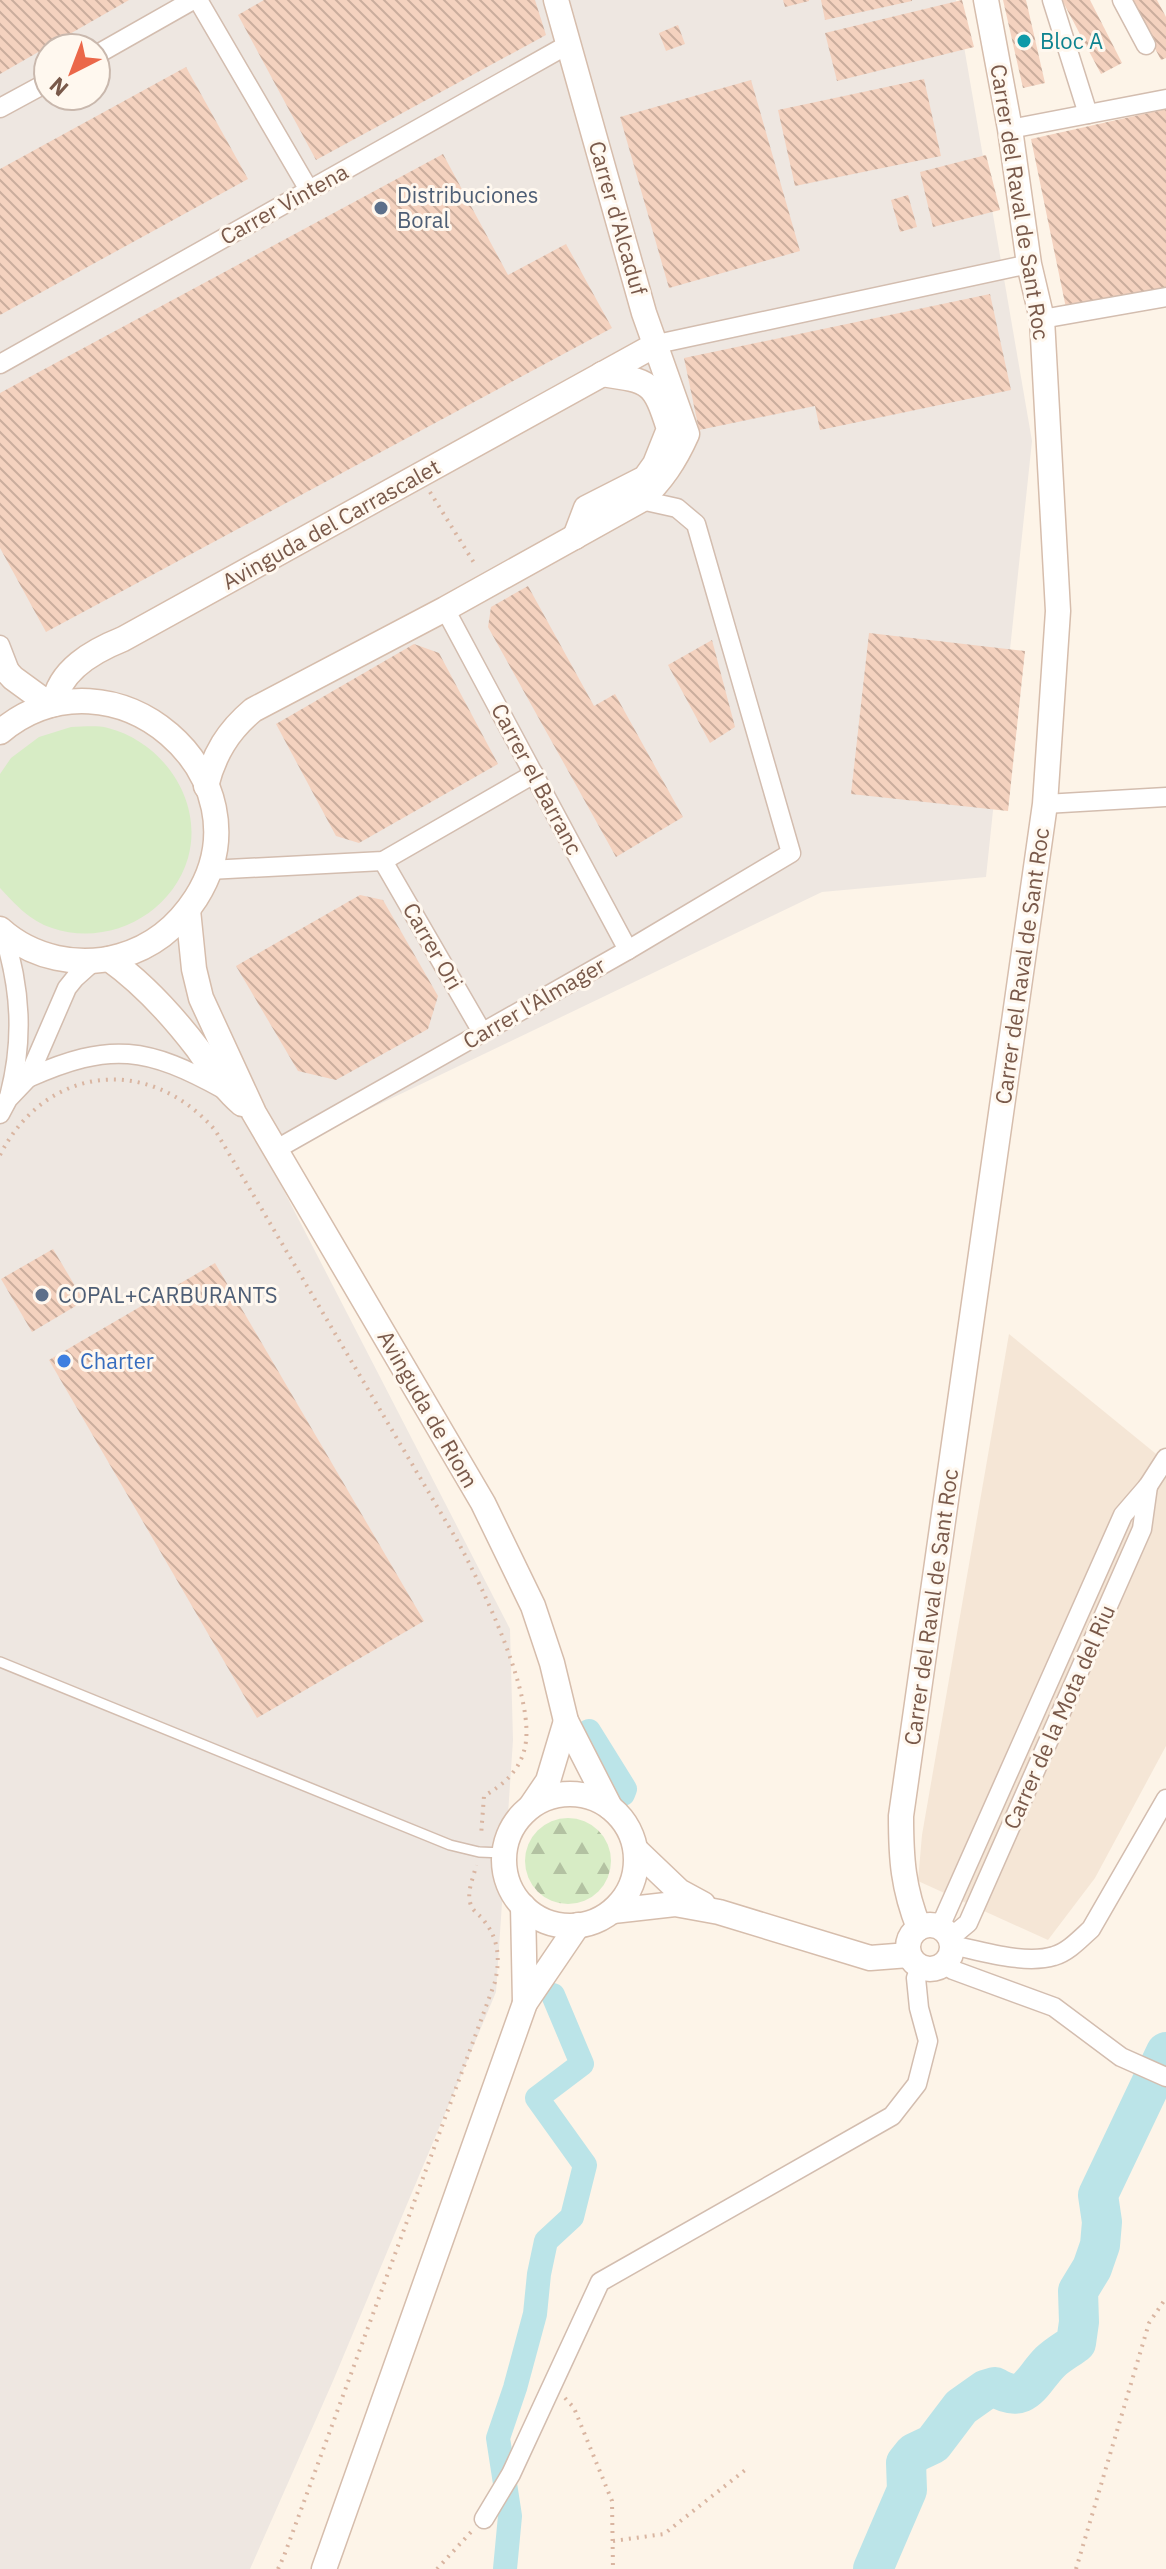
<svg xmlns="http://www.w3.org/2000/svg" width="1166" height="2569" viewBox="0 0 1166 2569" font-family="'IBM Plex Sans',sans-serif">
<defs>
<pattern id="forest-firs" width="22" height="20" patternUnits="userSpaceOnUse" patternTransform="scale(2)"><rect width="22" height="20" fill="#d7ecc5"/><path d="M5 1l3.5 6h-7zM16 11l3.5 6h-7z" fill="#b3c2a2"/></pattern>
<pattern id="building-back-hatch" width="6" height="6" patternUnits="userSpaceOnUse" patternTransform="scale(2)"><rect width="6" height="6" fill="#f4d2bf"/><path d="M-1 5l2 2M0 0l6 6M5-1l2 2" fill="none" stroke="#caad9d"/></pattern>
</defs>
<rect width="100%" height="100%" fill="#fdf4e8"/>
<!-- residential -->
<polygon fill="#f5e6d6" points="1009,1334 1166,1462 1166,1746 1095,1878 1048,1940 918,1881 922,1835"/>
<!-- industrial -->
<path fill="#eee7e1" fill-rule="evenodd" d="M 0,0 L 956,0 L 1032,441 L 986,877 L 822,892 L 267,1158 L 510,1629 L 513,1740 L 496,1992 L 333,2381 L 250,2569 L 0,2569 ZM 48,48 L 96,48 L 96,96 L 48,96 Z"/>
<!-- forest -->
<circle fill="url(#forest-firs)" cx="568" cy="1861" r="43"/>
<!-- green -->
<path fill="#d7ecc5" d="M 71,727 C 83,727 96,725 108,728 C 163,742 204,801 188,858 C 171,915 108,947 52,928 C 30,921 15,904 0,888 L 0,774 L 11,758 L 39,737 Z"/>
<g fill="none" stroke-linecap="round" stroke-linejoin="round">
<!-- canal -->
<g stroke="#bbe4e8" stroke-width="24">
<polyline points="589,1731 625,1789 623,1794"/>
<polyline points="505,2569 510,2516 498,2438 515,2388 535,2314 539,2274 546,2241 572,2217 585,2165 537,2098 582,2064 553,1995"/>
</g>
<!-- river -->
<path stroke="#bbe4e8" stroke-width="40" d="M 873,2569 L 907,2490 L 906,2463 L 914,2453 L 933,2444 L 961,2407 L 985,2390 L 995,2387 C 1026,2406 1031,2381 1050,2362 C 1057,2355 1068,2349 1076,2343 L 1079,2322 L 1078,2291 L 1092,2268 L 1100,2245 L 1102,2222 L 1098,2195 L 1166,2052"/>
</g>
<!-- building -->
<g fill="url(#building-back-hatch)">
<polygon points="0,0 129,0 0,74"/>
<polygon points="264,0 535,0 546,35 316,160 238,15"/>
<polygon points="783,0 809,0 809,1 785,7"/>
<polygon points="821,0 912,0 912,1 825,20"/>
<polygon points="962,0 974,47 837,81 825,33"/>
<polygon points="1003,0 1026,0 1045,83 1023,88"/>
<polygon points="1062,0 1090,0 1122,63 1101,74"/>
<polygon points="1130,0 1157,0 1166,17 1166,58 1161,60"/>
<polygon points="678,25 685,44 666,51 659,33"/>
<polygon points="186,67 248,179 0,315 0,169"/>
<polygon points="924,79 941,156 795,186 778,110"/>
<polygon points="751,80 800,251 669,288 620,117"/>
<polygon points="1166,109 1166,287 1066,308 1031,139"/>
<polygon points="443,154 508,275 566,244 612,328 46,632 0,548 0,393"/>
<polygon points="986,155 1000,210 933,227 920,172"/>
<polygon points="908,195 917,227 900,232 891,200"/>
<polygon points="990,294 1011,390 820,430 815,406 699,430 684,358"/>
<polygon points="528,586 594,706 615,694 683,817 616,857 488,627 491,607"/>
<polygon points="869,633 1025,651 1008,811 851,794"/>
<polygon points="712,640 735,727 710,743 668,665"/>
<polygon points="414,644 439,653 498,764 359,843 336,836 276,724"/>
<polygon points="360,895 383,900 438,996 428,1029 336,1080 298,1071 236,966"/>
<polygon points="53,1249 84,1301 32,1332 1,1279"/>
<polygon points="215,1263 424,1621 257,1718 49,1360"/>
</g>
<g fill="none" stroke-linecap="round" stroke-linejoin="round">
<defs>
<polyline id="lane" points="0,1662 450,1845 479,1852 504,1853"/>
<g id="street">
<polyline points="198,0 309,190"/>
<polyline points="1052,0 1088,114"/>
<polyline points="1122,0 1146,45"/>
<polyline points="96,55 193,0"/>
<polyline points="0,108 48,82"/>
<polyline points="1010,129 1166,99"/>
<polyline points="1042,319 1166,297"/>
<polyline points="657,344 1029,264"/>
<polyline points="0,364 569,44"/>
<polyline points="445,609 628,950"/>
<polyline points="0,645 12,676"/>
<polyline points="1045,804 1166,797"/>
<polyline points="383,861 482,1032"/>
<polyline points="209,870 383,861 534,774"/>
<path d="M 3,932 C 21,988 24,1040 9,1097"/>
<path d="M 28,1078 C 111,1041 147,1047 225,1090"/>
<polyline points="0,1114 8,1099 28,1078 67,988 75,978 94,961"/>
<polyline points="275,1150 628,950 791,853 696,524 677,508 641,500"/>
<polyline points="939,1929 1123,1515 1148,1486 1166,1458"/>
<polyline points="950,1938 968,1923 1142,1529 1148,1486"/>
<path d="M 952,1945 C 981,1951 1025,1965 1054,1956 C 1068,1952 1080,1939 1091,1929 L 1166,1799"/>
<polyline points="944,1964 953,1970 1054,2007 1121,2057 1166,2077"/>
<polyline points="484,2519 511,2474 600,2282 892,2116 917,2084 928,2041 919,2008 916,1978 920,1967"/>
</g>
<g id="secondary">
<path d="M 575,537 L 586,508 L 645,478 L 655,464 L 669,429 C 654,382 651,381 602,374"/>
<polyline points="0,664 13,678 50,705"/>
<path d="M 54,704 C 59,670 93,651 123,639 L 657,344"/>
<path d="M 0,732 C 113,638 273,777 196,898 C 178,926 152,947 120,956 C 79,968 32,958 0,929"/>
<path d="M 206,786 C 214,754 228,731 253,710 L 445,609 L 641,500 C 662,480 675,461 687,434 L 644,313 L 556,0"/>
<polyline points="188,910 194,969 201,998 254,1113 483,1503 533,1606 552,1663 566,1721 610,1807"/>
<path d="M 109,959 C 144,984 172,1015 198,1049 C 212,1069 223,1088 242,1104"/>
<circle cx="570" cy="1860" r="66"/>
<polyline points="531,1806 548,1781 566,1721"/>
<polyline points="636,1850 679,1891 703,1904"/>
<polyline points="523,1906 525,2003"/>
<polyline points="613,1911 675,1904 719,1912 870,1958 909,1955"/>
<circle cx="930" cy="1947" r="22"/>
<path d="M 919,1928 C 903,1888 901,1859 901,1816 L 1045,804 L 1058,611 L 1042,319 L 1029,264 L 1010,129 L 986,0"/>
<polyline points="324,2569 525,2003 578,1925"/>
</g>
</defs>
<!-- lane casing -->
<use href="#lane" stroke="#d3bdaf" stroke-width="12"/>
<!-- street casing -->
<use href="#street" stroke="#d3bdaf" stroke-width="21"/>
<!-- secondary casing -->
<use href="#secondary" stroke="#d6bdac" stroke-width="27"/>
<!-- path -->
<g stroke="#d9b5a1" stroke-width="4" stroke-dasharray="2 6" stroke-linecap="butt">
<polyline points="430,492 476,566"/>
<path d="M 0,1155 C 46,1065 149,1054 215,1130 L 458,1542 C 482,1586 539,1703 524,1751 C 518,1772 503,1785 484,1796 L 481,1836"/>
<polyline points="565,2398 574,2408 612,2501 613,2569"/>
<polyline points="613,2541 664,2534 749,2467"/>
<path d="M 278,2569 L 284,2556 L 495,1982 C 500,1960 499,1940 485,1922 C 480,1914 472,1912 470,1902 C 467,1890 474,1877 476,1865"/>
<polyline points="437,2569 471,2532"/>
<polyline points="1076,2569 1149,2323 1166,2298"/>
</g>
<!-- lane -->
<use href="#lane" stroke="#fff" stroke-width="9"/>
<!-- street -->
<use href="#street" stroke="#fff" stroke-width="18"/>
<!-- secondary -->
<use href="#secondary" stroke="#fff" stroke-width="24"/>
</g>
<!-- markers -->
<circle fill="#0f9aa8" stroke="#fff8ef" stroke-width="3" cx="1024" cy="41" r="8"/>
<g fill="#5c6f8a" stroke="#fff8ef" stroke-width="3">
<circle cx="381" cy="208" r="8"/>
<circle cx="42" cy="1295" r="8"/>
</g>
<circle fill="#3f7fe0" stroke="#fff8ef" stroke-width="3" cx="64" cy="1361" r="8"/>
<g text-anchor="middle" stroke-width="6" stroke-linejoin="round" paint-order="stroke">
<!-- culture labels -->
<g font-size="22" fill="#0d838f" stroke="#fff8ef" text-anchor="start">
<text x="1040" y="49">Bloc A</text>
</g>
<!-- service labels -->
<g font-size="22" fill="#4e5e75" stroke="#fff8ef" text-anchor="start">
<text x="397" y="203">Distribuciones<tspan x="397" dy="25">Boral</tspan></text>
<text x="58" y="1303">COPAL+CARBURANTS</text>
</g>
<!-- street labels -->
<g font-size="22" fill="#79594a" stroke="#fff8ef">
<text transform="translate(1020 202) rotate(81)" y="8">Carrer del Raval de Sant Roc</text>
<text transform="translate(284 204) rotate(-29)" y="8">Carrer Vintena</text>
<text transform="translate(618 218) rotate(74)" y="8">Carrer d'Alcaduf</text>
<text transform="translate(331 524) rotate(-29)" y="8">Avinguda del Carrascalet</text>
<text transform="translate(537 779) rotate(62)" y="8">Carrer el Barranc</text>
<text transform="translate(433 946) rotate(60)" y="8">Carrer Ori</text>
<text transform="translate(1022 966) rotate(-82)" y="8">Carrer del Raval de Sant Roc</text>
<text transform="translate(534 1003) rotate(-30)" y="8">Carrer l'Almager</text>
<text transform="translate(428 1409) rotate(60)" y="8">Avinguda de Riom</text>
<text transform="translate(931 1607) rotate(-82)" y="8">Carrer del Raval de Sant Roc</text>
<text transform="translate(1059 1717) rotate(-66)" y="8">Carrer de la Mota del Riu</text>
</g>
<!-- shop labels -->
<g font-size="22" fill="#366cbe" stroke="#fff8ef" text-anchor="start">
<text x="80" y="1369">Charter</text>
</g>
</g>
<!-- north arrow -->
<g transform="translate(72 72) rotate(222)"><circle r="38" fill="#fff8ef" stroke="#c9b8ad" stroke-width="2"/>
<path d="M0-6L14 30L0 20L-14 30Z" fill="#eb6749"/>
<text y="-12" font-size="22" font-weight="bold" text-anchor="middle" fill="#79594a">N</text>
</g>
</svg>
